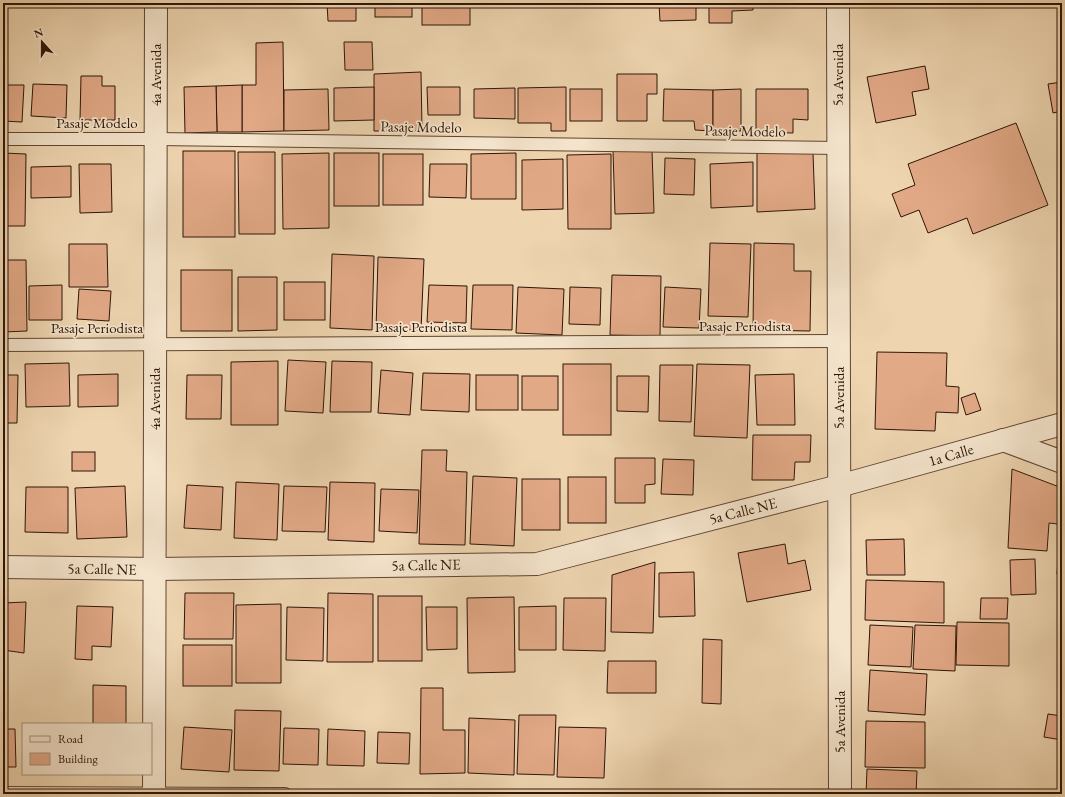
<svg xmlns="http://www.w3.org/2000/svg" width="1065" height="797" viewBox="0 0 1065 797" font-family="'EB Garamond',serif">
<rect width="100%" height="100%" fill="#eed5b0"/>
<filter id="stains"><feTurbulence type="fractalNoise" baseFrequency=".005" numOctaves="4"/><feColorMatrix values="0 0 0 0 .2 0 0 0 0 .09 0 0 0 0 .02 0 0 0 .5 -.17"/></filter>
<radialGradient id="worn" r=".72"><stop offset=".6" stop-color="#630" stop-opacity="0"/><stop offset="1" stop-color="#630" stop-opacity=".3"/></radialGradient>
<!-- building -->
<g fill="#e2a987" stroke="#2f1507">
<polygon points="327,3 356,3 356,21 328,21"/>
<rect x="375" y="3" width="37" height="14"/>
<rect x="422" y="3" width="48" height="22"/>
<polygon points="659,3 696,3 696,20 660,21"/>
<polygon points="709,3 753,3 753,10 732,11 732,23 709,23"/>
<polygon points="283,42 284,131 242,132 242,85 256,85 256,43"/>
<polygon points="344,42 372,42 373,70 345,70"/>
<polygon points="925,66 929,89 912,92 916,115 876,123 867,77"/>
<polygon points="421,72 422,131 374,131 374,74"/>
<polygon points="617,74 657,74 657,94 647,94 647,121 617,121"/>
<polygon points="81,76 102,76 102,86 115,86 115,120 80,120"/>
<polygon points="1062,82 1062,111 1053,113 1048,84"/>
<polygon points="33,84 67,85 66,118 31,116"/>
<polygon points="3,85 24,85 22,122 3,121"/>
<polygon points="242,85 242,132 217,132 216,86"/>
<polygon points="216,86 217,132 185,133 184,87"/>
<polygon points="374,87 374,120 334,121 334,88"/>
<polygon points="427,87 460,87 460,115 428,115"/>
<polygon points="566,87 566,131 551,131 551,123 518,123 518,88"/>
<polygon points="515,88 515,119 474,118 474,89"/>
<polygon points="328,89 329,130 284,131 284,90"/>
<rect x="570" y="89" width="32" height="32"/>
<polygon points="664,89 713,90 713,131 695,130 694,121 663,121"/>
<polygon points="741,89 741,131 713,131 713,90"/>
<polygon points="756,89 808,89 808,120 793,119 793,133 756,132"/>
<polygon points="1016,123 1048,205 973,234 967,218 928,233 919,210 901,217 892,194 915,185 908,164"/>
<polygon points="652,150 654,213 615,214 613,151"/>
<rect x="183" y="151" width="52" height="86"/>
<polygon points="238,152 275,152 275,234 239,234"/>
<polygon points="757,152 813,153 815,209 757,212"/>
<polygon points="3,153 26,154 25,226 3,226"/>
<polygon points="329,153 329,228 283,229 282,154"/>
<rect x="334" y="153" width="45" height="53"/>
<polygon points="516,153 516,199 471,199 471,154"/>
<rect x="383" y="154" width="40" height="51"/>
<polygon points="611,154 611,229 568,229 567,155"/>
<polygon points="665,158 695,159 694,195 664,194"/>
<polygon points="563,159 563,209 522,210 522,160"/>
<polygon points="753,162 753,206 711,208 710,164"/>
<polygon points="79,164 111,164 112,212 80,213"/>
<polygon points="430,164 467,164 466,198 429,197"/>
<polygon points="71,166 71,197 31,198 31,167"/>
<polygon points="710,243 751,244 748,317 708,316"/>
<polygon points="754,243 794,244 794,271 811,271 810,331 753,330"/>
<polygon points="69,244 107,244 108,287 69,287"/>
<polygon points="332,254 374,256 372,330 330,328"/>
<polygon points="378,257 424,259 421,330 376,330"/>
<polygon points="3,260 26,260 27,331 3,332"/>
<rect x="181" y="270" width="51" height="61"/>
<polygon points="612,275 661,276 660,336 610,335"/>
<polygon points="238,277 277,277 277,330 238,331"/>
<rect x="284" y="282" width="41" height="38"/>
<polygon points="62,285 62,320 29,320 29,286"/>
<polygon points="429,285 467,286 466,323 427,322"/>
<polygon points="473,285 513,285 512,330 471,329"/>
<polygon points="518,287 564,289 562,335 516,333"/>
<polygon points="570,287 601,288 600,325 569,324"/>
<polygon points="665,287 701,289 699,328 663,327"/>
<polygon points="79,289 111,291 109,321 77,319"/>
<polygon points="877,352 947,353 946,386 959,387 958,413 936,412 935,431 875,429"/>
<polygon points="288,360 326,362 323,413 285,411"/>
<polygon points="278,361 278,425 231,425 231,362"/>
<polygon points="332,361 372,362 371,412 330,412"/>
<polygon points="69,363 70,406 26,407 25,364"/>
<rect x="563" y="364" width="48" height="71"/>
<polygon points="697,364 750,365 747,438 694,436"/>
<polygon points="660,365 693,365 691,422 659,421"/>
<polygon points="381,370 413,373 410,415 378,413"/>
<polygon points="423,373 470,374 469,412 421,410"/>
<polygon points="118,374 118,406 78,407 78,375"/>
<polygon points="794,374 795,425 757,425 755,375"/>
<polygon points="3,375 18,375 17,423 3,423"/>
<polygon points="187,375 222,375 221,419 186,419"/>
<rect x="476" y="375" width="42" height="35"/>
<rect x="522" y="376" width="36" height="34"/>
<polygon points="617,376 649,376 648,412 617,411"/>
<polygon points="975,393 981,410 966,415 961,398"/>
<polygon points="753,435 811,435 810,462 795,462 794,480 752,480"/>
<polygon points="422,450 447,450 446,471 467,472 465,545 419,544"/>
<rect x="72" y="452" width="23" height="19"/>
<polygon points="615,458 655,458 655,484 645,485 645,503 615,503"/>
<polygon points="663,459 694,460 693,495 661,494"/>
<polygon points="1012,469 1062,488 1058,524 1049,523 1047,551 1008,548"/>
<polygon points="473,476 517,478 514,546 470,544"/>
<rect x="568" y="477" width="38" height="46"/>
<rect x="522" y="479" width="38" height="51"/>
<polygon points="236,482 279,484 277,540 234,538"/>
<polygon points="330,482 375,483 374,542 328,540"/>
<polygon points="187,485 223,487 221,530 184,528"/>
<polygon points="125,486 127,537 77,539 75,488"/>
<polygon points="284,486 327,487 325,532 282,531"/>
<polygon points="26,487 68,487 68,533 25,532"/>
<polygon points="381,489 419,490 417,533 379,531"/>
<polygon points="1061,517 1062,517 1062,574 1057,574"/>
<polygon points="904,539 905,575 867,575 866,540"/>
<polygon points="785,544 788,564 805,560 811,590 747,602 738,553"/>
<polygon points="1035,559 1036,594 1011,595 1010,560"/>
<polygon points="655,562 653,633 611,632 612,575"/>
<polygon points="694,572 695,616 659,617 659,573"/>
<polygon points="866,580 944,582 944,623 865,620"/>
<polygon points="185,593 234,593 233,639 184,639"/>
<polygon points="328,593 373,594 373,662 327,662"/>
<rect x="378" y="596" width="44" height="65"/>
<polygon points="514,597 515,672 468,673 467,598"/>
<polygon points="564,598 606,598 605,651 563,650"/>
<polygon points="981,598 1008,598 1007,619 980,619"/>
<polygon points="26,602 24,653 3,650 3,603"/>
<polygon points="281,604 281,683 236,683 236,605"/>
<polygon points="77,606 113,607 111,647 92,646 92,660 75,659"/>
<polygon points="556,606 556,650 519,650 519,607"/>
<polygon points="287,607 324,608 323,661 286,660"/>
<polygon points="426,607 457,607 457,649 427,650"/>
<polygon points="957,622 1009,623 1009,666 956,665"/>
<polygon points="870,625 913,627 911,667 868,665"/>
<polygon points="915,625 956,626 955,671 913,669"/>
<polygon points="703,639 722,640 721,704 702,703"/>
<rect x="183" y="645" width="49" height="41"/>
<polygon points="608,661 656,661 656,693 607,693"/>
<polygon points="870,670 927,674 925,715 868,711"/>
<polygon points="93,685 126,686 126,724 93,724"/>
<polygon points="421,688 443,688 443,730 465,730 465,773 420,774"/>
<polygon points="235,710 281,711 279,771 234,770"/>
<polygon points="1048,714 1062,716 1062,740 1044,737"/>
<polygon points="519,715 556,715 554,775 517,774"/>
<polygon points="469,718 515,720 514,775 468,773"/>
<polygon points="866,721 925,722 925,768 865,767"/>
<polygon points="184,727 232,730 229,772 181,769"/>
<polygon points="559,727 606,728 604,778 557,777"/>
<polygon points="284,728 319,729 318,765 283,764"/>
<polygon points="3,729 15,729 16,767 3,767"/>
<polygon points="328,729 365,731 364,766 327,765"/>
<polygon points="378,732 410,733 409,764 377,763"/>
<polygon points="867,769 917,771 916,794 866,794"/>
</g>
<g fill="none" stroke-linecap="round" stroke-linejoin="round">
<defs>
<g id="lane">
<polyline points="3,139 155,139 839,148"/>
<polyline points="3,345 839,341"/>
<polyline points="3,793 285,794"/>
</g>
<g id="street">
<polyline points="838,3 840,794"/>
<polyline points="1003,440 1062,462"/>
<polyline points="3,567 155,569 537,564 839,486 1062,424"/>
<polyline points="154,794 156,3"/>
</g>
</defs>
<!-- lane casing -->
<use href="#lane" stroke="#5f4531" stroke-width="14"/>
<!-- street casing -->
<use href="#street" stroke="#5f4531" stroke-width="24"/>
<!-- lane -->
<use href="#lane" stroke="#f4e4cc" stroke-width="12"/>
<!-- street -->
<use href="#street" stroke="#f4e4cc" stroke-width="22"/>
</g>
<g text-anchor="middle" stroke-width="3.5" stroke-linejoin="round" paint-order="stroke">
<!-- street labels -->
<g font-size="15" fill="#2f1507" stroke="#f4e4cc">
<text transform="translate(156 75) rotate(-90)" y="5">4a Avenida</text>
<text transform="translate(838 75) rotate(-90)" y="5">5a Avenida</text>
<text x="97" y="128">Pasaje Modelo</text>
<text transform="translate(421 127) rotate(1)" y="5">Pasaje Modelo</text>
<text transform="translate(745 131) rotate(1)" y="5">Pasaje Modelo</text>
<text x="745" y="331">Pasaje Periodista</text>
<text x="421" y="332">Pasaje Periodista</text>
<text x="97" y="333">Pasaje Periodista</text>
<text transform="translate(839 398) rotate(-90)" y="5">5a Avenida</text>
<text transform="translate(155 399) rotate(-90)" y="5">4a Avenida</text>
<text transform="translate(951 455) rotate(-16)" y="5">1a Calle</text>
<text transform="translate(743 511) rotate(-14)" y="5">5a Calle NE</text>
<text transform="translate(426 565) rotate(-1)" y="5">5a Calle NE</text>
<text transform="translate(102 569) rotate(1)" y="5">5a Calle NE</text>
<text transform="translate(840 722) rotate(-90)" y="5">5a Avenida</text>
</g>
</g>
<!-- margin -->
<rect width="1065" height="797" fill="none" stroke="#eed5b0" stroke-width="16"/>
<rect x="4" y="4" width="1057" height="789" fill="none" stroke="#2f1507" stroke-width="2"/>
<rect x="8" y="8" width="1049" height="781" fill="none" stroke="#2f1507"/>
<!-- legend -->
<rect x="22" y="723" width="130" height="52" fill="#f4e4cc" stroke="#a5917d"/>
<rect x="30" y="736" width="20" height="6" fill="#f4e4cc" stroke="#a5917d"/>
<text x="58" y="743" font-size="12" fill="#2f1507">Road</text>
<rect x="30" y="753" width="20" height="12" fill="#e2a987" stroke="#a5917d"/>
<text x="58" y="763" font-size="12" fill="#2f1507">Building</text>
<!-- north arrow -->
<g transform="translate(42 42) rotate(339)" stroke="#f4e4cc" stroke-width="3" paint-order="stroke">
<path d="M0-3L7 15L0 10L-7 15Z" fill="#2f1507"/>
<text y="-6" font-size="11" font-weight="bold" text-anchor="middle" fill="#2f1507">N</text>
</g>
<rect width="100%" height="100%" filter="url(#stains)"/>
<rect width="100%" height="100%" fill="url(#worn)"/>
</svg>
